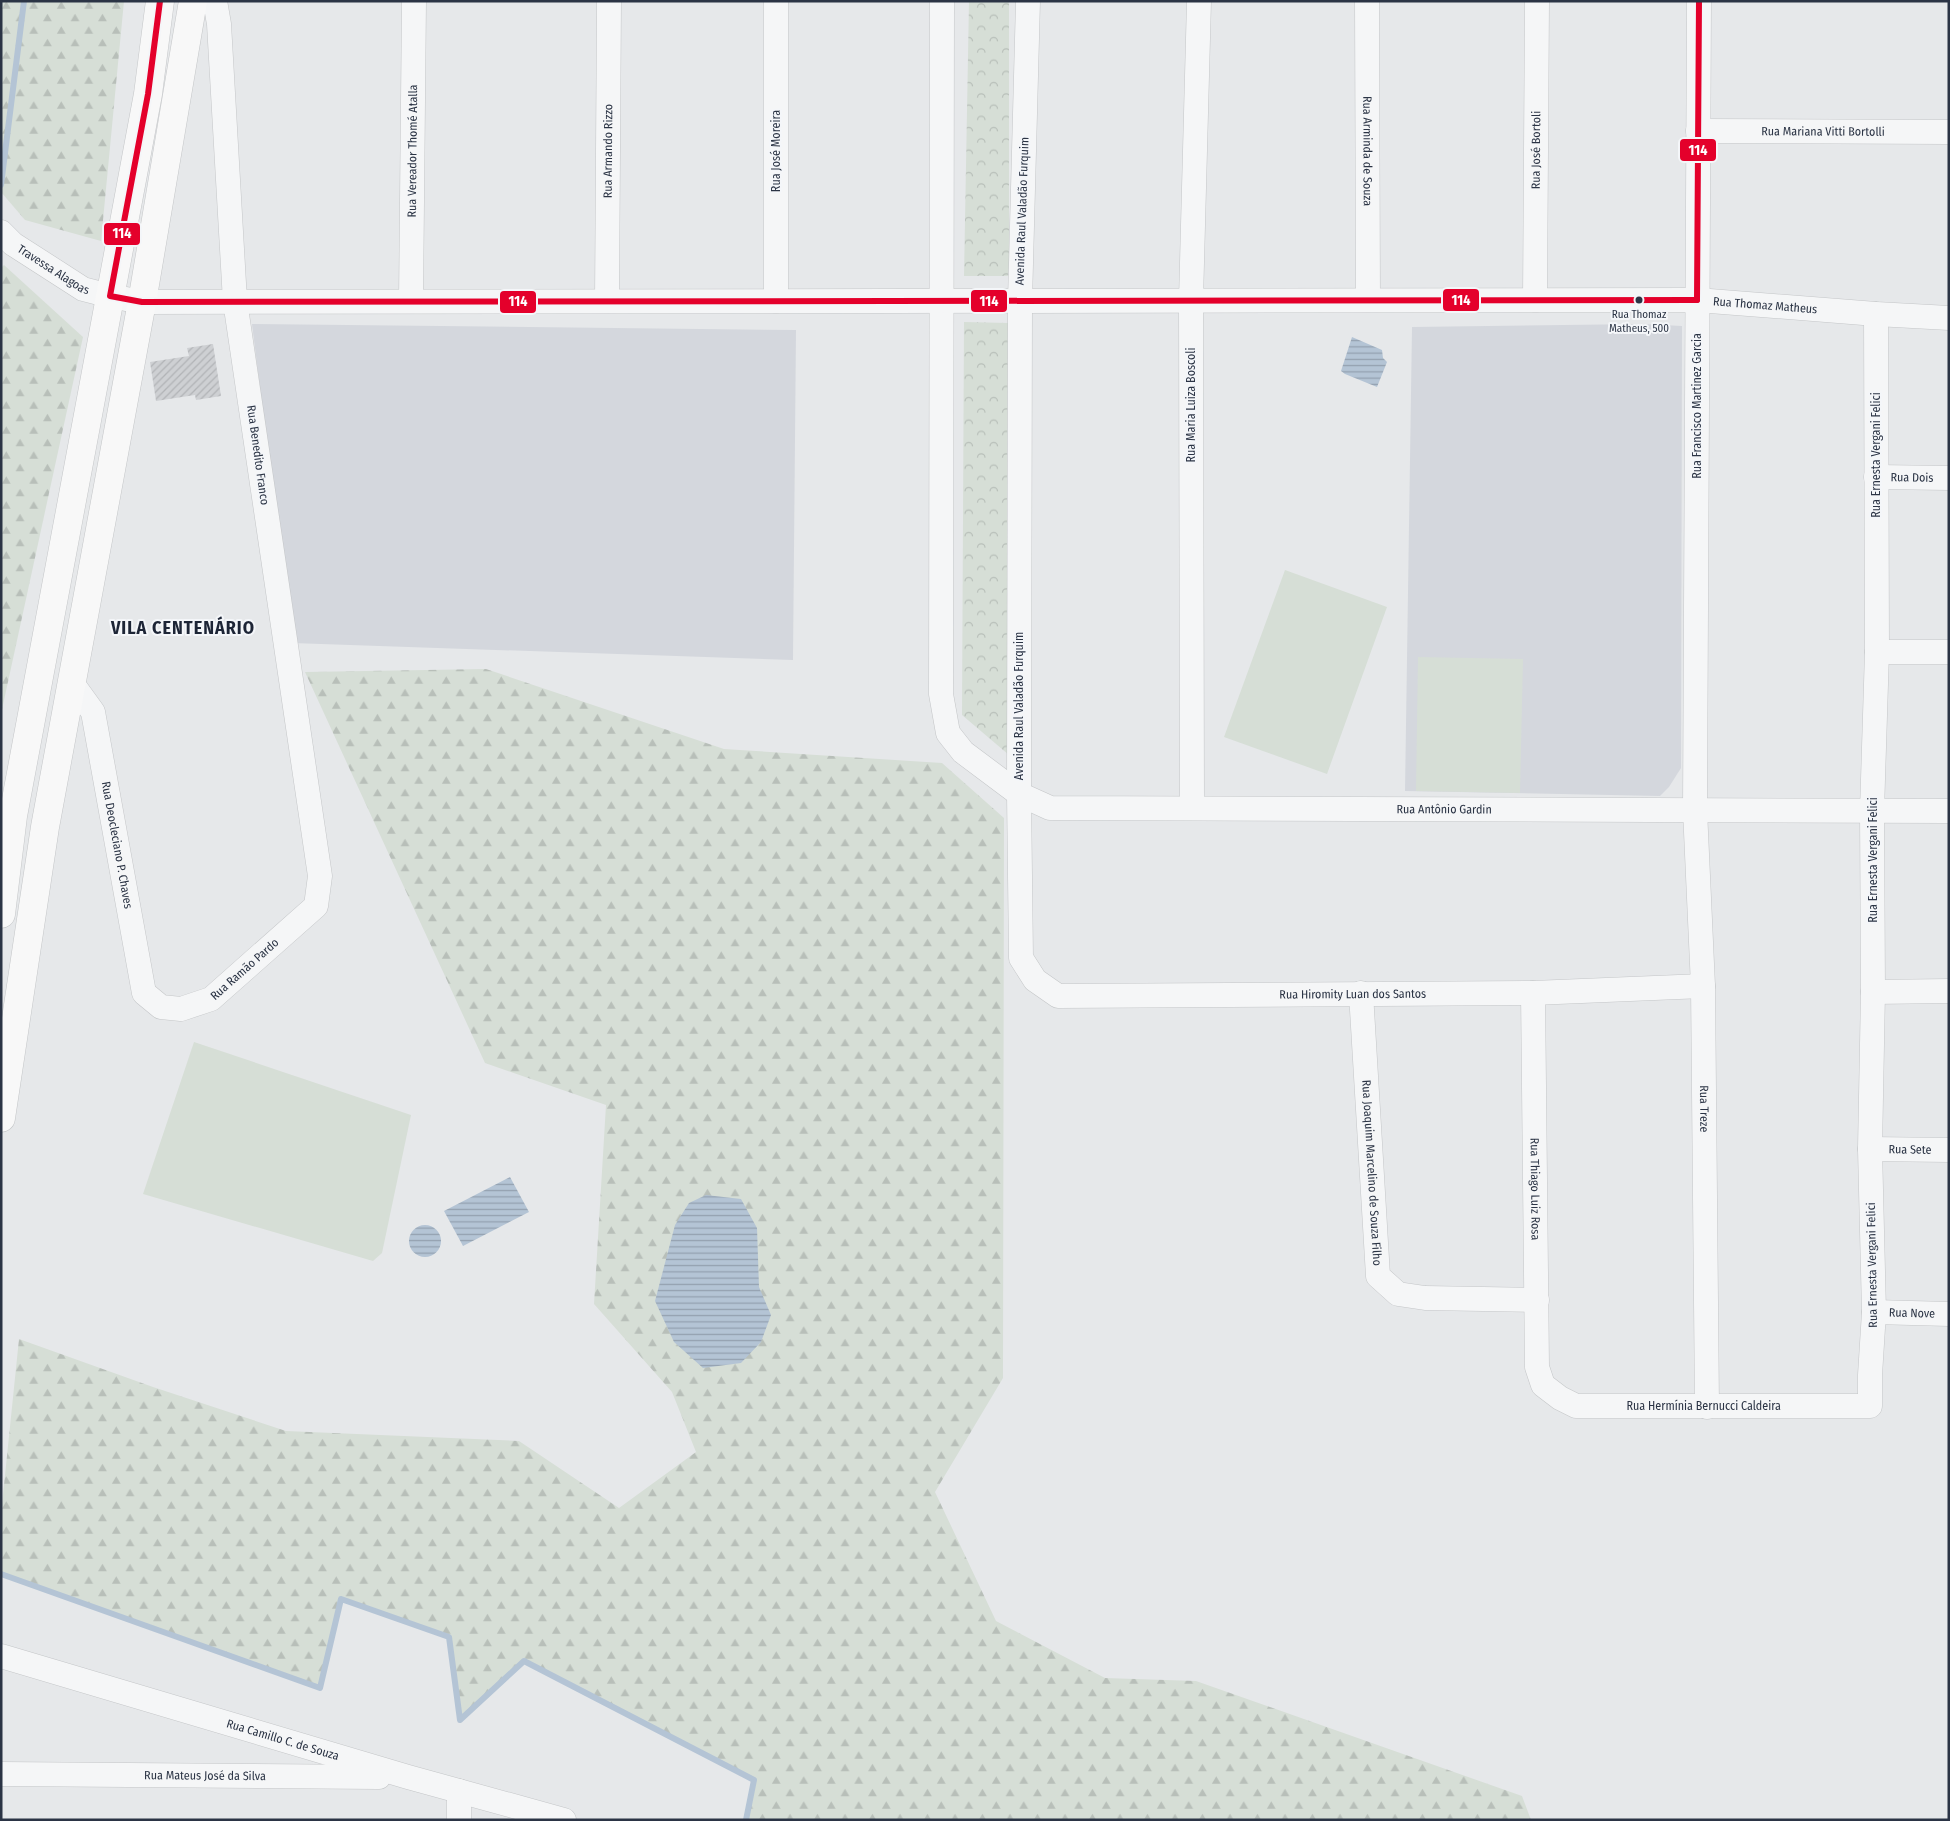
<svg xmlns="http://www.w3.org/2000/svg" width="1950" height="1821" viewBox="0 0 1950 1821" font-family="'Fira Sans Condensed',sans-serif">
<defs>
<pattern id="forest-firs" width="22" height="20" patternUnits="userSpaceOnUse" patternTransform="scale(1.25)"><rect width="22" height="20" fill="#d6ded6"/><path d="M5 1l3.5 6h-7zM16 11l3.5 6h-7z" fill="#b8bfb9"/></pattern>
<pattern id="park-crowns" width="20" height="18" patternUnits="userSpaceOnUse" patternTransform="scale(1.25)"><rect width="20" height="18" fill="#d6ded6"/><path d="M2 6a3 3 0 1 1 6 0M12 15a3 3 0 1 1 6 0" fill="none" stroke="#b8bfb9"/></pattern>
<pattern id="water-rules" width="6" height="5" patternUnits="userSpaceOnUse" patternTransform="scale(1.25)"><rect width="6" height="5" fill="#b4c4d5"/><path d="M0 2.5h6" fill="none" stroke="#93a0af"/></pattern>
<pattern id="building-hatch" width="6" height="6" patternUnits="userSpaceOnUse" patternTransform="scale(1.25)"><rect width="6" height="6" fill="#ced0d3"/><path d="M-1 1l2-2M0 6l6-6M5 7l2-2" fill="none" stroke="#b1b3b6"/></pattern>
</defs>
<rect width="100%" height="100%" fill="#e6e8ea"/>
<!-- built -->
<g fill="#d4d7dd">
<polygon points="252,324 796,330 793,660 292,643"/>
<polygon points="1643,324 1682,326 1681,768 1669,787 1660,796 1405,791 1412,327"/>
</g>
<!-- grass -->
<g fill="#d6ded6">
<polygon points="1285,570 1387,607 1327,774 1224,737"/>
<polygon points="1418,657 1523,659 1520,793 1416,791"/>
<polygon points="194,1042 411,1115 382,1253 373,1261 143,1194"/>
</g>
<!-- forest -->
<g fill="url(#forest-firs)">
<polygon points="1,1 124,1 101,241 25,220 1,192"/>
<polygon points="4,265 83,337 1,714 1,268"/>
<polygon points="486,669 724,749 942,763 1004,818 1003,1378 935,1492 996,1621 1105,1678 1196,1681 1522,1796 1531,1820 746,1820 754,1780 525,1661 460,1720 449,1637 341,1599 320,1688 1,1574 1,1514 19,1339 153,1387 286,1431 519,1441 619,1508 696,1452 672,1392 594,1304 606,1105 485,1063 305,672"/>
</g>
<!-- park -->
<g fill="url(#park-crowns)">
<polygon points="969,1 1009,1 1009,276 964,276"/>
<polygon points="964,322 1009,323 1009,755 962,715"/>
</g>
<!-- water -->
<g fill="url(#water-rules)">
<polygon points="1352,337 1382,350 1383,358 1387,362 1377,387 1345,374 1341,371"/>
<polygon points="510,1177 529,1212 463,1246 444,1211"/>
<polygon points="706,1195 741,1199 757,1228 759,1287 771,1315 761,1342 741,1363 703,1368 674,1342 655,1301 675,1225 689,1203"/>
<circle cx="425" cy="1241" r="16"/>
</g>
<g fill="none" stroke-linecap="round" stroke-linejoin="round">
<!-- stream -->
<g stroke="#b4c4d5" stroke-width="6">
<polyline points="1,185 24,1"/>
<polyline points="1,1574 320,1688 341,1599 449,1637 460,1720 524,1661 754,1780 746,1820"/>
</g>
</g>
<!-- building -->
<polygon fill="url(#building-hatch)" points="213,344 221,396 196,400 195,395 156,401 150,362 189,356 187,348"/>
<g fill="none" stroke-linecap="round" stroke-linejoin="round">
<defs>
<g id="minor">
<path id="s1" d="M 942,1 L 941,694 L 948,733 L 963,752 L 1019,794 L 1050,808 L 1949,811"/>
<path id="s2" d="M 1028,1 L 1020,301 L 1019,794 L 1021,958 L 1035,980 L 1058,996 L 1533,993 L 1703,986"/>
<path id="s3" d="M 1367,1 L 1368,300"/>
<path id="s4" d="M 1699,1 L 1695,810 L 1703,986 L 1707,1407"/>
<path id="s5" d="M 1698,131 L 1949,132"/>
<path id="s6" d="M 1,232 L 13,244 L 83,289 L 110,296 L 142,302 L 1697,300 L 1876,314 L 1949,318"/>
<path id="s7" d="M 1535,300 L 1537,1"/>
<path id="s8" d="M 411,301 L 414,1"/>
<path id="s9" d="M 607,301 L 609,1"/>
<polyline points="776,301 776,1"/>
<path id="s10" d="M 1876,477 L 1949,478"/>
<polyline points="1877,652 1949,652"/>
<path id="s11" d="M 72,683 L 93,712 L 144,993 L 161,1007 L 181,1009 L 211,999 L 316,906 L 320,876 L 235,301 L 219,24 L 215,1"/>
<polyline points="1192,808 1191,300 1199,1"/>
<polyline points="1873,992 1949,991"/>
<path id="s12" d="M 1361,993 L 1378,1276 L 1398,1294 L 1425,1298 L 1537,1300"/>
<path id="s13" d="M 1533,993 L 1537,1367 L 1543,1385 L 1560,1398 L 1576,1406 L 1870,1406 L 1870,1375 L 1874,1312 L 1870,1149 L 1873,992 L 1872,811 L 1877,652 L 1876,314"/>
<path id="s14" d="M 1870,1149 L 1949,1150"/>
<path id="s15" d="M 1874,1312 L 1949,1314"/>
<path id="s16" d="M 1,1656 L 408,1777 L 564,1820"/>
<path id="s17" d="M 1,1774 L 379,1777"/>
<polyline points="459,1791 459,1820"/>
</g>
<g id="secondary">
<polyline points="1,914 13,816 148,94 160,1"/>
<polyline points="1,1118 45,827 142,302 193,1"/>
</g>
</defs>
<!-- minor casing -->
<use href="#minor" stroke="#c4c6c8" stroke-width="25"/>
<!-- secondary casing -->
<use href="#secondary" stroke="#c4c6c8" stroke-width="29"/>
<!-- minor -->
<use href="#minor" stroke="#f5f6f7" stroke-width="24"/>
<!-- secondary -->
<use href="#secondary" stroke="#f8f8f8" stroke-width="28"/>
<defs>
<g id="bus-1">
<polyline points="160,1 148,94 110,296 142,302 1697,300"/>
<polyline points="1697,300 1699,1"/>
</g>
</defs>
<!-- bus-1 casing -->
<use href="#bus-1" stroke="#f4f6f9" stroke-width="10"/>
<!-- bus-1 -->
<use href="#bus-1" stroke="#e4002b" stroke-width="6"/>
</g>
<!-- markers -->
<circle fill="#2b3445" stroke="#f4f6f9" stroke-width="2" cx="1639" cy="300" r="4.5"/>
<g text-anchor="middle" stroke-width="4" stroke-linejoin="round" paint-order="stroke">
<!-- bus labels -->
<g font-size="11" fill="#2b3445" stroke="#f4f6f9">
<text x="1639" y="318">Rua Thomaz<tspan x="1639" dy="14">Matheus, 500</tspan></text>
</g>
<!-- street labels -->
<g font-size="12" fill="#2b3445" stroke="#f4f6f9">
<text dy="4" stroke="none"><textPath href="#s5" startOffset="125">Rua Mariana Vitti Bortolli</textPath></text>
<text dy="4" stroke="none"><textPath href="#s7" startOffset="150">Rua José Bortoli</textPath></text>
<text dy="4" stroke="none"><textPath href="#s8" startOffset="150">Rua Vereador Thomé Atalla</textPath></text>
<text dy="4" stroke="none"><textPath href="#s9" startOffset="150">Rua Armando Rizzo</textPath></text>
<text transform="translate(776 151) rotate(-90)" y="4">Rua José Moreira</text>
<text dy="4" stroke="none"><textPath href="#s3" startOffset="150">Rua Arminda de Souza</textPath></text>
<text transform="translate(1022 211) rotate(-88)" y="4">Avenida Raul Valadão Furquim</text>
<text dy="4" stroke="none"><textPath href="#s6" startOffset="65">Travessa Alagoas</textPath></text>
<text dy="4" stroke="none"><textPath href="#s6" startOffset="1784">Rua Thomaz Matheus</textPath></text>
<text transform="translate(1191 405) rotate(-90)" y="4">Rua Maria Luiza Boscoli</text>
<text transform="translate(1697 406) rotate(-90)" y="4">Rua Francisco Martinez Garcia</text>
<text transform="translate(258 455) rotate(82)" y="4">Rua Benedito Franco</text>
<text transform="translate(1876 455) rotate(-90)" y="4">Rua Ernesta Vergani Felici</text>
<text dy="4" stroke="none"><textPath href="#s10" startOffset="36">Rua Dois</textPath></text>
<text transform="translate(1019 706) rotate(-90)" y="4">Avenida Raul Valadão Furquim</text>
<text dy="4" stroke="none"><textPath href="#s1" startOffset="1255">Rua Antônio Gardin</textPath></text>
<text dy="4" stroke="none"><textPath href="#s11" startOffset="171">Rua Deocleciano P. Chaves</textPath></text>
<text transform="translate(1873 860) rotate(-90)" y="4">Rua Ernesta Vergani Felici</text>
<text dy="4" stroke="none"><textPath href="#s11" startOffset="440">Rua Ramão Pardo</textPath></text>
<text dy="4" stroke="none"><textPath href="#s2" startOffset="1306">Rua Hiromity Luan dos Santos</textPath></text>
<text dy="4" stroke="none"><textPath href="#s4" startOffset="1108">Rua Treze</textPath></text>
<text dy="4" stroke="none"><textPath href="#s14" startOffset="40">Rua Sete</textPath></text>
<text dy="4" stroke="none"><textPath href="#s12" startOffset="180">Rua Joaquim Marcelino de Souza Filho</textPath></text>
<text dy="4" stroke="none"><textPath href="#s13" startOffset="196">Rua Thiago Luiz Rosa</textPath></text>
<text transform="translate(1872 1265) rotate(-91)" y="4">Rua Ernesta Vergani Felici</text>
<text dy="4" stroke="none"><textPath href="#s15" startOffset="38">Rua Nove</textPath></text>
<text dy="4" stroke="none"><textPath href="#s13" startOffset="560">Rua Hermínia Bernucci Caldeira</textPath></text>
<text dy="4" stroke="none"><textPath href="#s16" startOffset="294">Rua Camillo C. de Souza</textPath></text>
<text dy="4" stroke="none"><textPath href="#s17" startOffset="204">Rua Mateus José da Silva</textPath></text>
</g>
<!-- district labels -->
<g font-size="18" font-weight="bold" letter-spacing="1" fill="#1d2536" stroke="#f4f6f9">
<text x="183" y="634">VILA CENTENÁRIO</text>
</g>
</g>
<g stroke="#f4f6f9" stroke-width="2">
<rect x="1679" y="138" width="38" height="24" rx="5" fill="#e4002b"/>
<rect x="103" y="222" width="38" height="24" rx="5" fill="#e4002b"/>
<rect x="1442" y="288" width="38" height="24" rx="5" fill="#e4002b"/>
<rect x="970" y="289" width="38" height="24" rx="5" fill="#e4002b"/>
<rect x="499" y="290" width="38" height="24" rx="5" fill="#e4002b"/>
</g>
<g font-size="14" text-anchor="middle" font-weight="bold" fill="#fff">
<text x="1698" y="155">114</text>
<text x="122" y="238">114</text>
<text x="1461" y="305">114</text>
<text x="989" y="306">114</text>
<text x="518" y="306">114</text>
</g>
<!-- border -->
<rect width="1950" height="1821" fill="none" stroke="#2b3445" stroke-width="5"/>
</svg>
